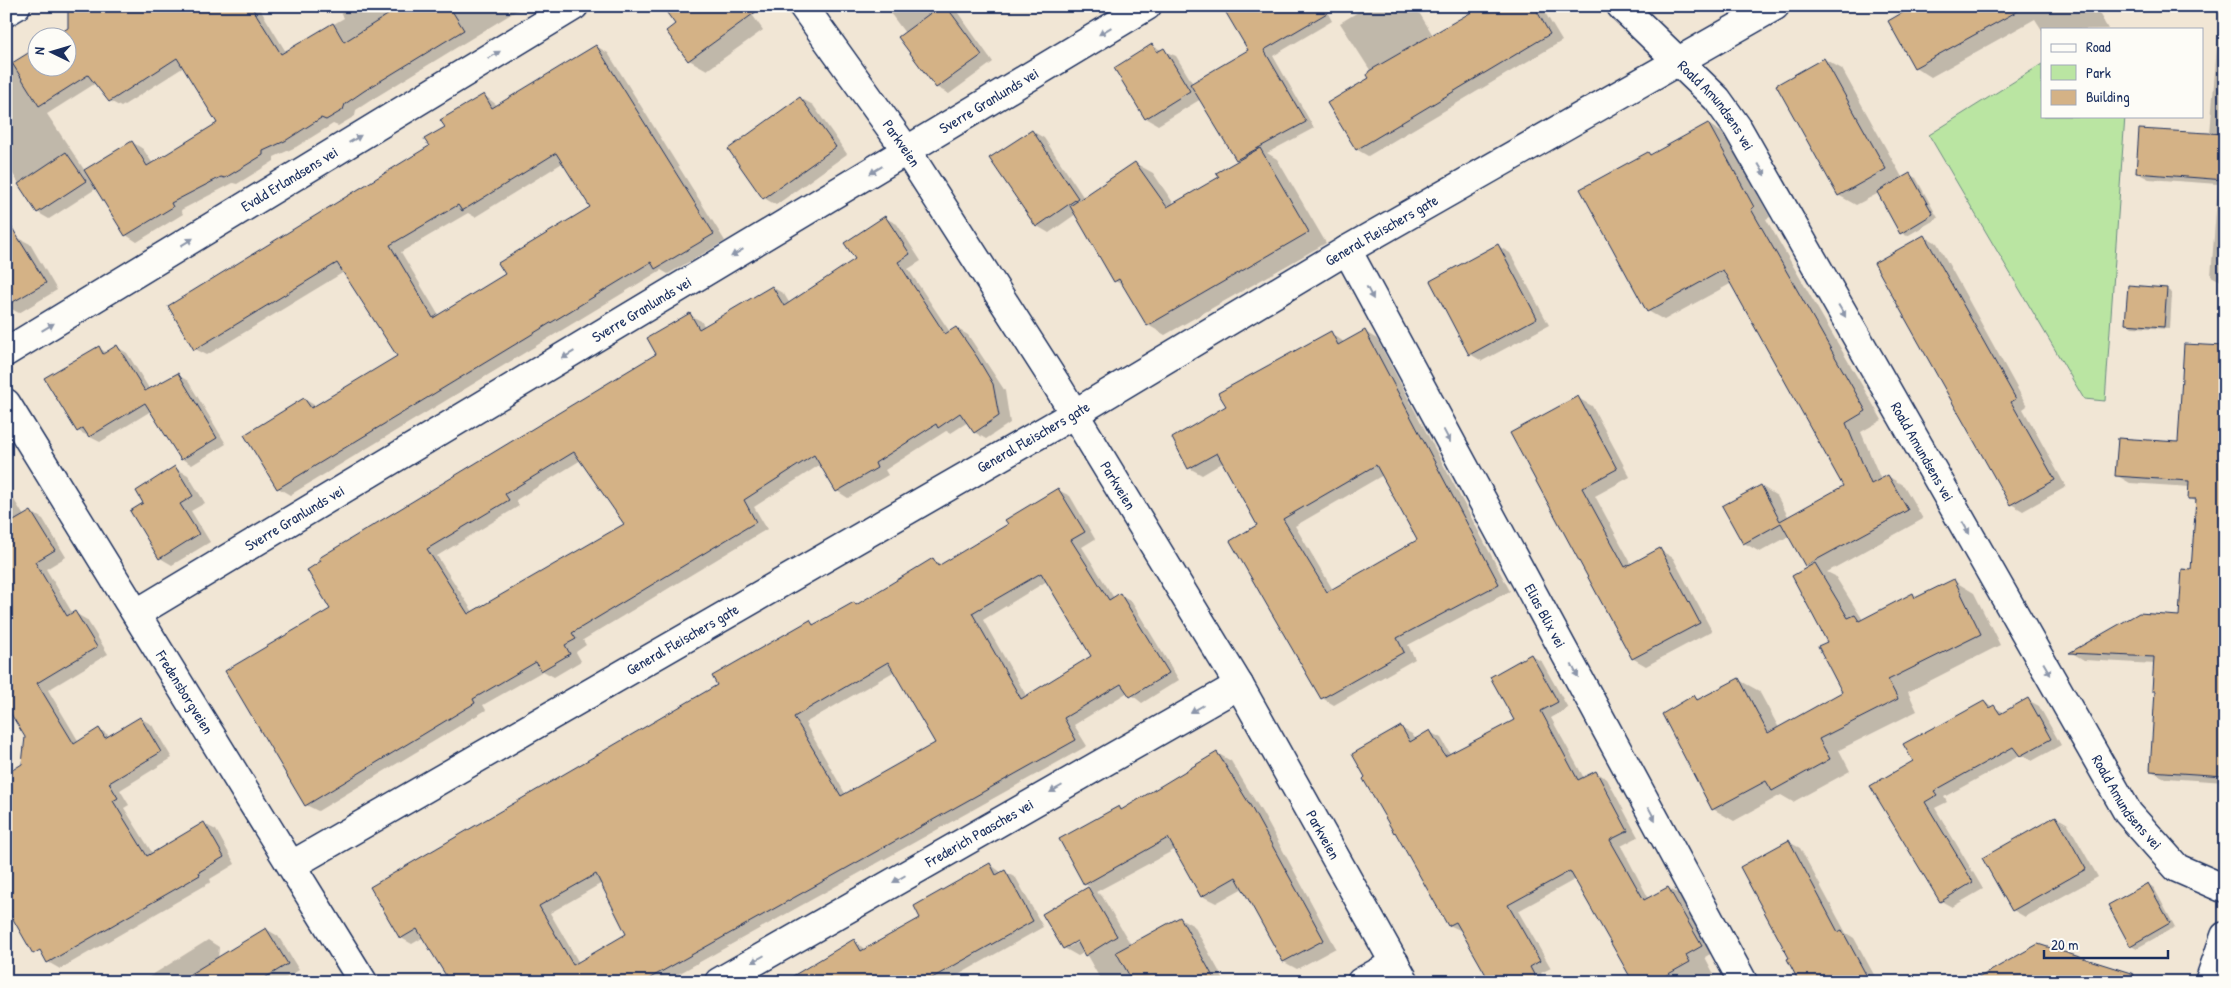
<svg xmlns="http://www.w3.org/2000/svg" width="2231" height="988" viewBox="0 0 2231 988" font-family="'Patrick Hand',sans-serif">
<rect width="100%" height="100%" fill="#f1e6d5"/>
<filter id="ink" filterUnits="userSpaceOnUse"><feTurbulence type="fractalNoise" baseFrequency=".02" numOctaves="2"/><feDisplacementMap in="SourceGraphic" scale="10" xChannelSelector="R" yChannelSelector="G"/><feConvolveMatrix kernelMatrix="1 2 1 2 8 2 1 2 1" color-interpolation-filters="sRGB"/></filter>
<g filter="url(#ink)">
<!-- green -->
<polygon fill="#bae5a2" stroke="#6a8a80" points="2042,64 2042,116 2125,116 2105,401 2084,399 1929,135"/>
<!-- shadow -->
<g fill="#0003" fill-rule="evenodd">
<path d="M 107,6 L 258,6 L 286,52 L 344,18 L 337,6 L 387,6 L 392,14 L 405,6 L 524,6 L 376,97 L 356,110 L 355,116 L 338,126 L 333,124 L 296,147 L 274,157 L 274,161 L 237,184 L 233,183 L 181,210 L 183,214 L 137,242 L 126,235 L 97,188 L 49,219 L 37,212 L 6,163 L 6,68 L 38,48 L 38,68 L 68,68 L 68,38 ZM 184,67 L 219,123 L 153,164 L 143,149 L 132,142 L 85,171 L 47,114 L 96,83 L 110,101 L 121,107 Z"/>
<polygon points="746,6 763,30 707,70 689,60 677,25"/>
<polygon points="885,6 953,6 993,62 949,94 936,87 905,33"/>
<polygon points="1324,6 1332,21 1273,56 1314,128 1267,153 1277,159 1326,243 1165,335 1148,325 1126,287 1115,281 1076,214 1049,233 1037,226 1032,131 1044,138 1084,198 1135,163 1153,173 1174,204 1220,177 1239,161 1201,99 1158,125 1146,118 1152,46 1176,56 1193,84"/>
<polygon points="1368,6 1415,6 1434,37 1492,6 1541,6 1562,41 1368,156 1356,149 1372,73 1340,23"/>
<polygon points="1916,6 2095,6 2108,29 2042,30 2035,19 1931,77 1915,67 1890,21"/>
<polygon points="2220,8 2225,11 2225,283 2211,276 2218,184 2149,179 2137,173 2210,134"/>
<path d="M 596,46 L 608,53 L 725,241 L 668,274 L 661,270 L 290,495 L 278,488 L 304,399 L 316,406 L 399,356 L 344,272 L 207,355 L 195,349 L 430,147 L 446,127 L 484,95 L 498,106 ZM 564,162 L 592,208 L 507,274 L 439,316 L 401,252 L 468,213 L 475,217 Z"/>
<polygon points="1824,59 1842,69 1903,179 1910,175 1916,178 1938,218 1907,236 1901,233 1879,193 1856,205 1838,195"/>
<polygon points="800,98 813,105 847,154 776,205 764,198"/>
<polygon points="1708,124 1724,134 1770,217 1766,219 1882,420 1861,432 1881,480 1888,476 1904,486 1923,519 1827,572 1835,576 1863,620 1913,595 1919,598 1954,581 1974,593 2000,645 1908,692 1917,711 1839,750 1850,771 1793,802 1781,795 1734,821 1713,809 1694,697 1700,700 1739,680 1759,691 1779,728 1843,692 1809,568 1806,565 1789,536 1760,552 1744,543 1761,486 1777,496 1789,518 1845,487 1732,283 1664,320 1648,311 1648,153 1652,155"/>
<path d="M 885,218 L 897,224 L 921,261 L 908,269 L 950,332 L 956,328 L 968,335 L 1005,391 L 1010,423 L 986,439 L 974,432 L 968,422 L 951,433 L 946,431 L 885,470 L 888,475 L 848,498 L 837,491 L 821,464 L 754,507 L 767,529 L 583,640 L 586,645 L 576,652 L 581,661 L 554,677 L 543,671 L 483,705 L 486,710 L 318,811 L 306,805 L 332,609 L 658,355 L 690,315 L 701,321 L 705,327 L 772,287 L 784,294 L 790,304 L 856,259 ZM 581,460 L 626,525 L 473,612 L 437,556 L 519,506 L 516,500 Z"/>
<polygon points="1924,236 1937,243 2027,406 2023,409 2066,487 2023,511 2011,504"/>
<polygon points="17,237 30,244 57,290 19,313 6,306"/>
<polygon points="1498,246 1510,253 1549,325 1482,361 1470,354"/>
<polygon points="2166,289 2172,293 2170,329 2132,327 2126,323"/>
<path d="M 1365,332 L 1377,339 L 1510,591 L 1408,645 L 1415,659 L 1334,705 L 1322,698 L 1259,525 L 1224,462 L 1202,475 L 1189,468 L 1227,406 L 1331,333 L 1344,342 ZM 1383,475 L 1419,540 L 1333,590 L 1295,526 Z"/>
<polygon points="117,347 127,353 150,390 178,375 188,381 226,444 192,465 182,459 151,411 100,442 78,431 99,348 107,353"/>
<polygon points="2225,347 2225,782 2165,778 2151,771 2156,692 2153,690 2155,664 2084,660 2072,653 2180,617 2192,571 2197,502 2189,498 2190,487 2130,483 2116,475 2179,443"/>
<polygon points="1578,398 1592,406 1630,477 1595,496 1632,565 1660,550 1673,558 1712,631 1646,666 1632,658 1512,434"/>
<polygon points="175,468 188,475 205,503 191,511 210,542 172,565 160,558 145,503"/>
<polygon points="6,487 24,516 31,512 43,519 66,557 46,569 73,614 75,613 87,620 108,654 48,690 79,742 99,729 110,736 140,718 152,725 172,758 120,790 129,805 124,808 153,854 204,824 216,830 235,864 210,879 211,882 60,969 48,962 6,890 23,765 29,701 6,715"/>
<path d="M 1058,490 L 1070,496 L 1095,539 L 1082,547 L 1114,598 L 1120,594 L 1131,601 L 1179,680 L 1142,703 L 1128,692 L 1074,725 L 1087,746 L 664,982 L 584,982 L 424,937 L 412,944 L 401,938 L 719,686 L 810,622 L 816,625 L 854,603 L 858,606 L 933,560 L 942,565 L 1009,524 ZM 1047,581 L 1092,656 L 1027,697 L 983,620 ZM 895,671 L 936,744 L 846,795 L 805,723 ZM 602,883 L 628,935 L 579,963 L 550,913 Z"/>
<polygon points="1531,655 1542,662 1568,708 1551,718 1584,778 1596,772 1607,779 1638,837 1621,846 1649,899 1668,888 1679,894 1712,953 1705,957 1718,982 1630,982 1633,980 1576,879 1518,911 1551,968 1541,973 1545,982 1492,982 1462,931 1449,925 1398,834 1395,832 1401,728 1412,734 1416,740 1430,732 1441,738 1451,755 1516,720"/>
<polygon points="2028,700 2039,706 2061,745 2032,761 2021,755 1944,797 1947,802 1935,808 1983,889 1952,907 1941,901 1915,762 1984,702 2005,713"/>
<path d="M 1217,753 L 1231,761 L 1263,814 L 1336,948 L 1297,969 L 1284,962 L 1243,888 L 1216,903 L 1202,896 L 1176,849 L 1096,892 L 1102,896 L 1131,945 L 1180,918 L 1194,926 L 1225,982 L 1102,982 L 1085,952 L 1078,956 L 1064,948 L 1044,915 L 1090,887 L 1085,884 L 1119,807 L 1123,810 ZM 1081,937 L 1083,939 L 1069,947 L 1069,944 Z"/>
<polygon points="2056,817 2068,824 2098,877 2025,917 2013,910"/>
<polygon points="1789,842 1800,848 1846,933 1854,938 1878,982 1803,982"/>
<polygon points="990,864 1002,873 1005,872 1016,878 1043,927 946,982 784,982 854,941 866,950 922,918"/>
<polygon points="2148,884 2154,888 2175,927 2137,948 2131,945"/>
<polygon points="266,929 278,936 299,970 280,982 141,982 208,940 219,947 218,958"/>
</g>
<!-- building -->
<g fill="#d4b286" stroke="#1b2f5e" fill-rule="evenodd">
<polygon points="68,6 251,6 281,54 333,23 344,42 402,6 449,6 464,30 364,91 345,104 343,110 326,120 321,118 285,141 263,151 263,155 225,178 221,177 171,203 173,207 125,236 84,170 132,141 147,166 217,123 177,58 109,102 88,75 39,106 12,63 38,47 38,68 68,68 68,38 52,38 68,28"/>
<polygon points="662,6 764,6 688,61 666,31 675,24"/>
<polygon points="940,6 946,6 982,55 936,88 898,37"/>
<polygon points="1222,6 1339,6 1264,50 1306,122 1236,160 1190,84 1248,50"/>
<polygon points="1482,6 1534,6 1550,34 1356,150 1327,103 1369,78 1367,75 1369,71"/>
<polygon points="1914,6 2027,6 1914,68 1888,21"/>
<polygon points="1152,44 1157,52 1164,48 1190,91 1145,119 1114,68"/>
<path d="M 596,45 L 714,234 L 655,269 L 651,262 L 277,489 L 244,435 L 304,398 L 311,408 L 397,356 L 337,263 L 194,350 L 168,306 L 429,146 L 424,139 L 445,127 L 440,120 L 484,94 L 492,108 ZM 556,153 L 590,207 L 498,263 L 505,274 L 433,318 L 390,245 L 458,205 L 462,211 Z"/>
<polygon points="1824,58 1886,169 1838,196 1776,85"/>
<polygon points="800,97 836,147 763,199 728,149"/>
<polygon points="1708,123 1754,207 1751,209 1866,411 1846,423 1871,484 1888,475 1908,510 1805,566 1781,523 1743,544 1722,506 1761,485 1780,521 1843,486 1723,270 1647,312 1580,189 1648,152 1650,155"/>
<polygon points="2139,129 2225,134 2225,180 2136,173"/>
<polygon points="1032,130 1078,198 1036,227 989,158"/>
<polygon points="1260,148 1309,232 1147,326 1119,279 1114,282 1070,206 1135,162 1167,207 1219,177 1216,173"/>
<polygon points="66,152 86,181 37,213 18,184"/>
<polygon points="1910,173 1933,214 1900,234 1877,192"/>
<path d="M 885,216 L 910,254 L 898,262 L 945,334 L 956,327 L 977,357 L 993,384 L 999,416 L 974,433 L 960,413 L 938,428 L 936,424 L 875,463 L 877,468 L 836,492 L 814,455 L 744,500 L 756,522 L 572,633 L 576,639 L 565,645 L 570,654 L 541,671 L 536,662 L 473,699 L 475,703 L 305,806 L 225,671 L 330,609 L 307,570 L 321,561 L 319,558 L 656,354 L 647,338 L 690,313 L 699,329 L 772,286 L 784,306 L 855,259 L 844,243 ZM 574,452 L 624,524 L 468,614 L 427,549 L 509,500 L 505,494 Z"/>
<polygon points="6,218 46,283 6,306"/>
<polygon points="1924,235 2016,399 2011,402 2055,480 2010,505 1874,263"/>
<polygon points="1498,244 1537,318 1469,355 1430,281"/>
<polygon points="2128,285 2167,288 2164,327 2125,324"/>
<path d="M 1365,330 L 1499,584 L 1397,638 L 1404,652 L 1321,699 L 1230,541 L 1257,525 L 1217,453 L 1188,469 L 1172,438 L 1226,406 L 1218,393 L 1331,331 L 1338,345 ZM 1376,465 L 1417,540 L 1327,592 L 1283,519 Z"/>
<polygon points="2184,344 2225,346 2225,776 2150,771 2155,691 2152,691 2154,657 2069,653 2139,613 2179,616 2182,569 2191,570 2196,499 2188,499 2189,481 2115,476 2118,438 2178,442"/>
<polygon points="117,345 145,391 178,373 217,438 181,460 145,403 89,437 83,428 77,432 44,378 99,346 103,354"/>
<polygon points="1578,396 1617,469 1582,488 1625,567 1660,548 1700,623 1632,659 1510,433"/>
<polygon points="175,466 193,496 180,504 199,534 159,559 130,511 143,503 136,491"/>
<path d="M 1058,488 L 1085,532 L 1071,540 L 1109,600 L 1120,593 L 1169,673 L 1130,697 L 1121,684 L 1064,718 L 1076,740 L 643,982 L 450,982 L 417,929 L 400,939 L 370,887 L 717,685 L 712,676 L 810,620 L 813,625 L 854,602 L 856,605 L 933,558 L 938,566 L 1008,524 L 1005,520 ZM 1041,573 L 1091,656 L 1021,699 L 972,613 ZM 888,662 L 935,743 L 841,796 L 794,717 ZM 596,874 L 626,934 L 573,965 L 539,906 Z"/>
<polygon points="31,511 55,550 35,562 67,616 75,611 97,647 37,683 74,744 99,728 105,738 140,717 161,752 109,783 118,798 113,801 147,856 204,822 224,857 199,872 200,875 47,963 40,950 33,954 6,907 6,774 22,764 25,737 6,706 6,512 12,522"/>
<polygon points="1815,563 1848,618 1855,615 1859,621 1913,593 1915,598 1954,579 1981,634 1888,680 1898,699 1819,739 1830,759 1772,791 1766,781 1712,810 1662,714 1694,695 1697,700 1739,678 1768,733 1842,692 1818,646 1827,642 1792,576"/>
<polygon points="1531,654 1558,702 1541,711 1578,780 1596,771 1628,831 1610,840 1644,900 1668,887 1702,946 1686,955 1690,962 1654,982 1633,982 1570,871 1508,905 1540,961 1530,967 1538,982 1490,982 1456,922 1448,926 1395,832 1394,833 1363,779 1365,777 1352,754 1401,726 1410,742 1430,730 1445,756 1514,720 1490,677"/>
<polygon points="2028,698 2051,739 2020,756 2013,747 1934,791 1937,795 1925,802 1973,882 1940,902 1870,786 1913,761 1903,744 1936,726 1937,727 1984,701 1989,708 1994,705 2000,714"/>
<polygon points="1217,752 1250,805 1324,940 1283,962 1236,877 1201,897 1168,838 1084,885 1059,839 1119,806 1121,810"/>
<polygon points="2056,816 2086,869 2012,911 1982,858"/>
<polygon points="1789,840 1838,932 1842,930 1870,982 1799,982 1787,959 1789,958 1740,867"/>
<polygon points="990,863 996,875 1005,870 1033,921 925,982 783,982 854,939 861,951 920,918 914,906"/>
<polygon points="2148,883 2170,923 2130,946 2108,905"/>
<polygon points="1088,887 1117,936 1085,956 1077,941 1063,949 1042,914"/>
<polygon points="1180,917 1216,982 1133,982 1116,952"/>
<polygon points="266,928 288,964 258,982 177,982"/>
<polygon points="2038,944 2134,974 2133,982 1971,982"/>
</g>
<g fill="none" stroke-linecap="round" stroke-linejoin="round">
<defs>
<g id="minor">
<path id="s1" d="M 803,6 L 907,151 L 1055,382 L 1239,685 L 1405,982"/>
<path id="s2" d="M 1621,6 L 1717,99 L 1737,127 L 2128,813 L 2177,868 L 2225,889"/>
<polyline points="6,12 16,6"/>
<path id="s3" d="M 1347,250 L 1743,982"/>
<path id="s4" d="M 6,352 L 574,6"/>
<path id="s5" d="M 6,403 L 363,982"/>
<path id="s6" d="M 137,613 L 1147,6"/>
<path id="s7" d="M 292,865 L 1074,414 L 1347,250 L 1775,6"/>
<path id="s8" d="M 719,982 L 1239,685"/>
<polyline points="1361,982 1395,963"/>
<polyline points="2209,982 2225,936"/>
</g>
</defs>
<!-- minor casing -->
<use href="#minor" stroke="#1b2f5e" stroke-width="31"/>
<!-- minor -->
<use href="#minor" stroke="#fdfcf7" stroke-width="28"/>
</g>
<!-- one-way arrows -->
<defs><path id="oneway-solid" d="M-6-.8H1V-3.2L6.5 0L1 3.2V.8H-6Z" transform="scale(1.25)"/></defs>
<g fill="#8c96aa">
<use href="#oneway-solid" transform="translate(1105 31) rotate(149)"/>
<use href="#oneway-solid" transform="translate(494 55) rotate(-31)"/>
<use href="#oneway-solid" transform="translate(355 139) rotate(-31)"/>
<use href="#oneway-solid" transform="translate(876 170) rotate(149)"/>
<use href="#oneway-solid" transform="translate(1762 170) rotate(60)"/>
<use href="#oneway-solid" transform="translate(187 242) rotate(-31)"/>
<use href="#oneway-solid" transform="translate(737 253) rotate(149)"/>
<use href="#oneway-solid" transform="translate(1370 293) rotate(62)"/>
<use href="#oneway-solid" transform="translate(1842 311) rotate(60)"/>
<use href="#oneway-solid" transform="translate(48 327) rotate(-31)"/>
<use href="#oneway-solid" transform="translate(568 355) rotate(149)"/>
<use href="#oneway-solid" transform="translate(1447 436) rotate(62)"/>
<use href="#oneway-solid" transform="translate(1966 528) rotate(60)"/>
<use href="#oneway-solid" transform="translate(2047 669) rotate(60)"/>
<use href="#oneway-solid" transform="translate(1575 671) rotate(62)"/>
<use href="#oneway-solid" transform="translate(1197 709) rotate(150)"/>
<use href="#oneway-solid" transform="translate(1056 789) rotate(150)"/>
<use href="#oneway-solid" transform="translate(1652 814) rotate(62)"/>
<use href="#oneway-solid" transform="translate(899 879) rotate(150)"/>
<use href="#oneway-solid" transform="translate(758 959) rotate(150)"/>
</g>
</g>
<g text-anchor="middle" stroke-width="5" stroke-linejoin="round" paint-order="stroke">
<!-- street labels -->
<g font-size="15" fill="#1b2f5e" stroke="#fdfcf7">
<text dy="5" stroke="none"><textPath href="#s6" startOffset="994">Sverre Granlunds vei</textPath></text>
<text dy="5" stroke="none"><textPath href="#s2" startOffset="138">Roald Amundsens vei</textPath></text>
<text dy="5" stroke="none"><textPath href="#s1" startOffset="169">Parkveien</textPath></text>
<text dy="5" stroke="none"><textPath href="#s4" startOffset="332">Evald Erlandsens vei</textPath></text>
<text dy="5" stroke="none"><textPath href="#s7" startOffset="1261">General Fleischers gate</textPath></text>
<text dy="5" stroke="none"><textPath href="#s6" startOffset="589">Sverre Granlunds vei</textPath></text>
<text dy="5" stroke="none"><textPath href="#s7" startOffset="856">General Fleischers gate</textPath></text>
<text dy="5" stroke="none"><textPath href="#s2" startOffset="542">Roald Amundsens vei</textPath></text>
<text dy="5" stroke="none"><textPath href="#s1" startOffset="574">Parkveien</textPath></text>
<text dy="5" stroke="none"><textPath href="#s6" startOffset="184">Sverre Granlunds vei</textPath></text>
<text dy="5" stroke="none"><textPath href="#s3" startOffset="416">Elias Blix vei</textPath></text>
<text dy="5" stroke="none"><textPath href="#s7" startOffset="451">General Fleischers gate</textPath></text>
<text dy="5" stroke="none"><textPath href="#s5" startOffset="340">Fredensborgveien</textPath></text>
<text dy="5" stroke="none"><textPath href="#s2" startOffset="948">Roald Amundsens vei</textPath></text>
<text dy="5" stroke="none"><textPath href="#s8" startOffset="300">Frederich Paasches vei</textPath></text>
<text dy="5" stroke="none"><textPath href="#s1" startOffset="979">Parkveien</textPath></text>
</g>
</g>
<!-- margin -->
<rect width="2231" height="988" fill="none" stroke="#fdfcf7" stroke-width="25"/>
<rect x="12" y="12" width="2206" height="963" fill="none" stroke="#1b2f5e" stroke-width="2" filter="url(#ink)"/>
<!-- legend -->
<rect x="2041" y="28" width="162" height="90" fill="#fdfcf7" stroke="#a3aaba"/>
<rect x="2051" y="44" width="25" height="8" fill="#fdfcf7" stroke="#a3aaba"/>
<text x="2086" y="52" font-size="15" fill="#1b2f5e">Road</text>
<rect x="2051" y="65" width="25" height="15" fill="#bae5a2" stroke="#a3aaba"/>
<text x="2086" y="78" font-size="15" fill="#1b2f5e">Park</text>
<rect x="2051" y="90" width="25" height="15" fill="#d4b286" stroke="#a3aaba"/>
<text x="2086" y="102" font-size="15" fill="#1b2f5e">Building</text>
<!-- north arrow -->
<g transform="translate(52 52) rotate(275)"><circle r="24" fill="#fdfcf7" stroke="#a3aaba"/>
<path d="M0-4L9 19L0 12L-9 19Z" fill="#1b2f5e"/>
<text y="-8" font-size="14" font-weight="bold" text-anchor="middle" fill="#1b2f5e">N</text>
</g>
<!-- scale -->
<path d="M2044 950v8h124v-8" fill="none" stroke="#1b2f5e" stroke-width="2.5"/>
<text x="2051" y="950" font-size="15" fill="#1b2f5e" stroke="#fdfcf7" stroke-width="4" paint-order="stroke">20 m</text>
</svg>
